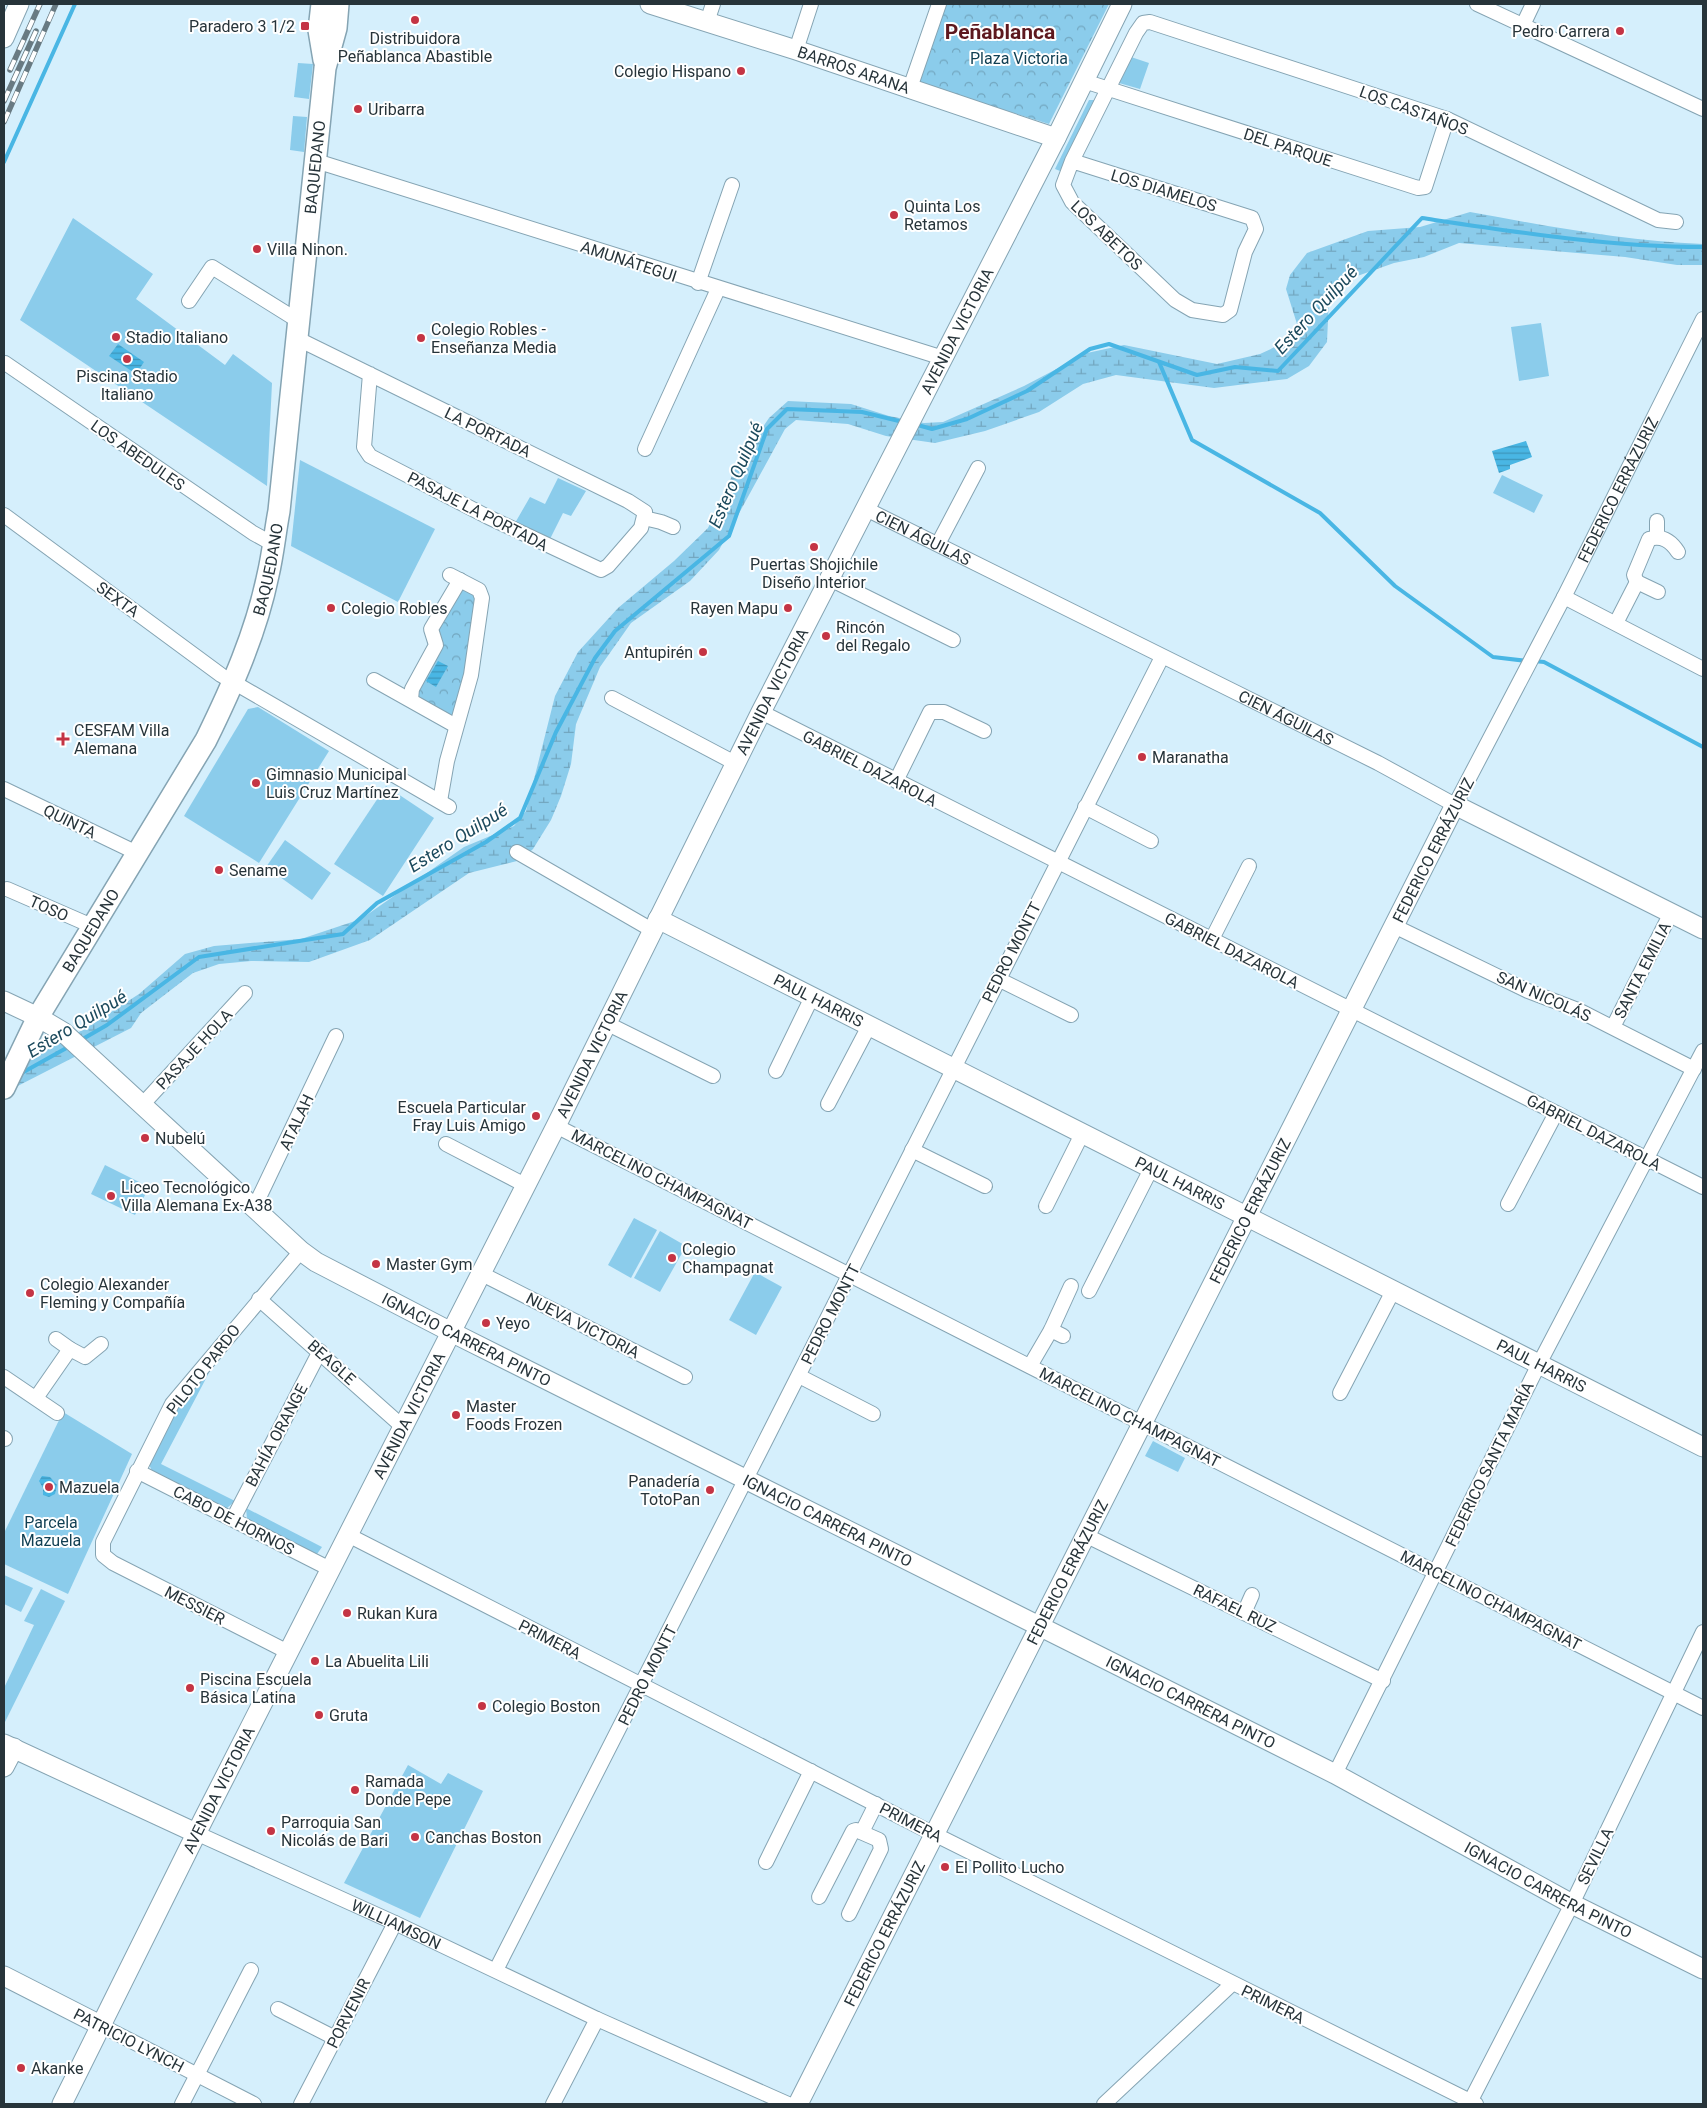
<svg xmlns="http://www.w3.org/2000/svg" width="1707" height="2108" viewBox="0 0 1707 2108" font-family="Roboto,sans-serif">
<defs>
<pattern id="wetland-marsh" width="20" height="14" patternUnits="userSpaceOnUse" patternTransform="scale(1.25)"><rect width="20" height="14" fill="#8bcceb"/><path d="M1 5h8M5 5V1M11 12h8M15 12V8" fill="none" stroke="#72a6bf"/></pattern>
<pattern id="park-crowns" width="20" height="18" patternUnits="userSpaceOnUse" patternTransform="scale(1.25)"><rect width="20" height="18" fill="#8bcceb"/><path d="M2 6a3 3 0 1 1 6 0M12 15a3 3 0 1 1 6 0" fill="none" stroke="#72a6bf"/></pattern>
<pattern id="water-rules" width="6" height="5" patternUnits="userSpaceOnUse" patternTransform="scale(1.25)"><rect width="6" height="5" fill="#49b6e4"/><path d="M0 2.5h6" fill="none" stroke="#3d95ba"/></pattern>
</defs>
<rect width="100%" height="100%" fill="#d5effc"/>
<!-- green -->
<g fill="#8bcceb">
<polygon points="1131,57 1149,63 1140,89 1119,83"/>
<polygon points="298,63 313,64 309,99 294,97"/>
<polygon points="1089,100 1095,100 1060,171 1055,169"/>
<polygon points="293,116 307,117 304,152 290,150"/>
<polygon points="73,218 153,274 136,299 225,365 233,354 272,383 267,486 20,320"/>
<polygon points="1541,323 1549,376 1519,381 1511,327"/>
<polygon points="300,460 435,529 398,602 291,546"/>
<polygon points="1502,475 1543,495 1534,513 1493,493"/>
<polygon points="558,478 586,491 571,516 563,513 550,539 515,523 530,497 545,504"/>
<polygon points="258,707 329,751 259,863 184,816 248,709"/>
<polygon points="386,786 434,818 383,896 334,864"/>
<polygon points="285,840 331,873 312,900 266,867"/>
<polygon points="105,1165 149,1187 135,1215 91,1194"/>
<polygon points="634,1218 657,1230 631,1278 608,1265"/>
<polygon points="660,1231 686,1246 660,1292 634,1278"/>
<polygon points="755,1272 782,1287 756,1335 729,1320"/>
<polygon points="212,1367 161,1464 235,1501 226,1509 152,1471 148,1462 178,1405"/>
<polygon points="63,1412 132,1454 68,1594 4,1564 4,1533"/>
<polygon points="1153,1441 1185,1458 1178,1472 1145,1456"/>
<polygon points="246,1508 322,1547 317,1554 247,1519"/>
<polygon points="4,1575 33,1588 21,1612 4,1604"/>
<polygon points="41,1589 65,1601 4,1724 4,1688 34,1625 24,1621"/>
<polygon points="408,1765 441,1784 448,1773 483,1791 420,1918 344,1883"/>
</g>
<!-- wetland -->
<path fill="url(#wetland-marsh)" d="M 1470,212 C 1547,226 1624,241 1703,244 L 1703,265 L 1677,265 L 1625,257 L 1459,243 L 1424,257 L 1394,263 L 1346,280 L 1329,298 L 1327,342 L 1309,366 L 1287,379 L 1214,388 L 1116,375 L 1083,384 L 1039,412 L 985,431 L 935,443 L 886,436 L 848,424 L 796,420 L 785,429 L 719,550 L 690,581 L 631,623 L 600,667 L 576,724 L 571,764 L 561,796 L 551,820 L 533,849 L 521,860 L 469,873 L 370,940 L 309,962 L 251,961 L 219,964 L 193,973 L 141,1013 L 131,1028 L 4,1093 L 28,1060 L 88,1027 L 139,994 L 185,954 L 214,946 L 301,939 L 361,919 L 464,847 L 514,826 L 526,811 L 555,696 L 578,652 L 618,608 L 674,561 L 708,528 L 738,463 L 769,418 L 788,401 L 851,404 L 889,416 L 924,423 L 943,422 L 1024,386 L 1087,353 L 1124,345 L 1217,364 L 1260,354 L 1288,341 L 1297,324 L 1286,289 L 1290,275 L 1307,253 L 1368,231 L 1420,227 Z"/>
<!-- park -->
<g fill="url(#park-crowns)">
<polygon points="946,4 1109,4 1049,124 917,83"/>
<polygon points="464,587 475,595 478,600 469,669 452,719 415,697 435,630"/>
</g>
<!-- water -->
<g fill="url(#water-rules)">
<polygon points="118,344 144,362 136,374 109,356"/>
<polygon points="1526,441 1532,457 1510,465 1510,469 1499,473 1492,451"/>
<polygon points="438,661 448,666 436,687 426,681"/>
<polygon points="42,1476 50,1477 57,1485 55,1494 49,1497 43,1495 43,1488 39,1481"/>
</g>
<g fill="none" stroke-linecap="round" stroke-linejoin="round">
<!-- stream -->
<g stroke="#49b6e4" stroke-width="4">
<polyline points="4,162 75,4"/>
<polyline points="1159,362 1192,440 1320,513 1395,586 1493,657 1527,661"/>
<path d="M 914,424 L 932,429 L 967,419 L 1027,391 L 1090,349 L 1109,344 L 1197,375 L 1235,367 L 1278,371 L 1422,218 C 1515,232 1610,247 1703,247"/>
<polyline points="1534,661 1544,662 1703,747"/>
<polyline points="81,1040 107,1025 199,957 343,934 377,903 486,842 520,818 556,732 595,658 615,631 729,536 767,429 787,409 862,412 903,422"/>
<polyline points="20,1074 70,1046"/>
</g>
<defs>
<g id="street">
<polyline points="1477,4 1703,109"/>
<polyline points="707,22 713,4"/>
<polyline points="1523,25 1533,4"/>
<polyline points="796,50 811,4"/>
<polyline points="1084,81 1418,188 1425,187 1447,119"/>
<polyline points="910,88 939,4"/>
<polyline points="316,161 943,358"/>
<polyline points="1072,161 1252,218 1256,229 1245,252 1230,310 1223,315 1192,310 1175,300 1072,202 1063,185 1072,161 1136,33 1143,23 1150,22 1447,119 1658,220 1676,222"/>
<polyline points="698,283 732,185"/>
<polyline points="189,301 212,267 297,320"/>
<path d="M 296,338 C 407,392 517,447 628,501 L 645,512 L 641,528 L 608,566 L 601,570 L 488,517 L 370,456 L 364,447 L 370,374"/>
<polyline points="5,363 253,533 273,544"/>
<polyline points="645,449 718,289"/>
<path id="s1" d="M 866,509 L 1378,763 L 1455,805 L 1564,597 L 1703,319"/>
<polyline points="4,515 221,675 449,807"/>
<polyline points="644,518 661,522 673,527"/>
<polyline points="1657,521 1657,537"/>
<polyline points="938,544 978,468"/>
<polyline points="830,579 953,640"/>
<path d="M 1658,592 L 1637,582 L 1634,575 L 1649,539 C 1662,535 1671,541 1678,552"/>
<polyline points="1564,597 1703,669"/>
<polyline points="1616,623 1637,582"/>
<polyline points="374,680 456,726"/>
<polyline points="612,698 735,763"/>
<polyline points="411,699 412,689 436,645 431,629 460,580"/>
<polyline points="761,712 1703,1187"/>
<polyline points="896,781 930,712 944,712 984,731"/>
<polyline points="4,789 137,853"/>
<polyline points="440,801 447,761 471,675 482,598 479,590 450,575"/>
<polyline points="1085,807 1151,841"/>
<polyline points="517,852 652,930"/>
<polyline points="7,889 92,926"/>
<polyline points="1394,926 1528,991 1578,1010 1694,1069"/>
<polyline points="1212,939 1249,866"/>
<polyline points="998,979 1071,1015"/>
<polyline points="606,1023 713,1076"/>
<polyline points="1613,1027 1671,913"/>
<polyline points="776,1071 812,997"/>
<polyline points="828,1104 869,1026"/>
<polyline points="142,1105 245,993"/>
<polyline points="556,1126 1703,1708"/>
<polyline points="446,1144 525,1185"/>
<polyline points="912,1150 985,1186"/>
<polyline points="1508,1204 1556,1113"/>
<polyline points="1046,1206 1082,1134"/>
<polyline points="254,1208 336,1036"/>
<polyline points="480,1273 685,1377"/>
<polyline points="1089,1291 1151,1169"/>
<polyline points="259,1299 403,1427"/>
<polyline points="1051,1330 1063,1336"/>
<polyline points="56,1339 70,1349"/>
<polyline points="1030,1366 1051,1330 1071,1286"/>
<polyline points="799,1376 873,1414"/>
<polyline points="4,1377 57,1413"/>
<polyline points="1340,1393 1393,1291"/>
<polyline points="36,1398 70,1349 85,1357 101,1344"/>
<polyline points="4,1438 5,1439"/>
<polyline points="137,1471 330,1569"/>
<polyline points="233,1519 320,1351"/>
<polyline points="348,1535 920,1827 1476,2104"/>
<polyline points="1087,1536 1383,1681"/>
<polyline points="1244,1613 1252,1595"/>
<polyline points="288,1652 113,1563 103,1555 103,1542 172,1404 301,1251"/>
<polyline points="1335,1774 1539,1364 1703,1051"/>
<polyline points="862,1832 876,1804"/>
<path id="s2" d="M 196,1833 L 395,1923 L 597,2019 L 788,2104"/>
<polyline points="766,1862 811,1771"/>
<polyline points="819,1897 853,1831 856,1830 879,1840 881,1849 849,1914"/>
<path d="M 496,1970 C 721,1534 938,1093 1162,657"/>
<polyline points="278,2009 335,2038"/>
<polyline points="102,2026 254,2104"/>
<polyline points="182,2104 251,1970"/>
<polyline points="301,2104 395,1923"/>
<polyline points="553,2104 597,2019"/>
<polyline points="1104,2104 1232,1984"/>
<polyline points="1469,2104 1572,1904 1703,1632"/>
</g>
<g id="secondary">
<path id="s3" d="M 650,4 L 796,50 L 1056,138"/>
<polyline points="4,38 19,4"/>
<path id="s4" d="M 658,919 L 1703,1447"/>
<path id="s5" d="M 4,1001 L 38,1017 L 63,1032 L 301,1251 L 316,1262 L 451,1332 L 1335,1774 L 1572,1904 L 1703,1969"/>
<polyline points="4,1744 196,1833"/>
<polyline points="4,1767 14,1748"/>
<polyline points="4,1976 102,2026"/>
<path id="s6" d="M 62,2104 L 203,1820 L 556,1126 L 761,712 L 1056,138 L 1122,4"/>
<path id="s7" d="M 798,2104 L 1455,805 L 1703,929"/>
</g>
<g id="primary">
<polyline points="322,4 319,30 324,60"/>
<path id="s8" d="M 4,1088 L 38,1017 L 206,740 C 232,687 256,633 268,575 C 273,554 275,532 279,511 L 325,68 L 336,28 L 338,4"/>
</g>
</defs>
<!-- street casing -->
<use href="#street" stroke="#85a4b3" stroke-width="16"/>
<!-- secondary casing -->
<use href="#secondary" stroke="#85a4b3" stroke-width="21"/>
<!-- primary casing -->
<use href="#primary" stroke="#85a4b3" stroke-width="24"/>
<!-- street -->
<use href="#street" stroke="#fff" stroke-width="14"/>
<!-- secondary -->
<use href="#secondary" stroke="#fff" stroke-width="19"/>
<!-- primary -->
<use href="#primary" stroke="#fff" stroke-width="21"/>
<defs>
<g id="rail">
<polyline points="10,70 40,4"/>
<polyline points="4,101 36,31"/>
<polyline points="4,122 56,4"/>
</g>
</defs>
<!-- rail casing -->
<use href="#rail" stroke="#687a82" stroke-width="5.5"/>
<!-- rail -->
<use href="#rail" stroke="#fff" stroke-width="4" stroke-dasharray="11" stroke-linecap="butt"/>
</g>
<!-- markers -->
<g fill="#c43444" stroke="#fff" stroke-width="2">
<circle cx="415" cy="20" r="5"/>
<rect x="300" y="21" width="10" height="10" rx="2.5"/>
<circle cx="1620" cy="31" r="5"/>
<circle cx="741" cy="71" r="5"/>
<circle cx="358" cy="109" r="5"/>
<circle cx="894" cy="215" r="5"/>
<circle cx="257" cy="249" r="5"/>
<circle cx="116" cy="337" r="5"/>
<circle cx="421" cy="338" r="5"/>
<circle cx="127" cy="359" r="5"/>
<circle cx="814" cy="547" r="5"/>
<circle cx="331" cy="608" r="5"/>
<circle cx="788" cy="608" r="5"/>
<circle cx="826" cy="636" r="5"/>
<circle cx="703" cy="652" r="5"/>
<path d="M60.5 731.5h5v5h5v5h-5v5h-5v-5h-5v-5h5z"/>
<circle cx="1142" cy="757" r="5"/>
<circle cx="256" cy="783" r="5"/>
<circle cx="219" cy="870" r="5"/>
<circle cx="536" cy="1116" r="5"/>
<circle cx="145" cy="1138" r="5"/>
<circle cx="111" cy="1196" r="5"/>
<circle cx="672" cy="1258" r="5"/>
<circle cx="376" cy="1264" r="5"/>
<circle cx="30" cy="1293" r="5"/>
<circle cx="486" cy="1323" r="5"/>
<circle cx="456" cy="1415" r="5"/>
<circle cx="49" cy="1487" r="5"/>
<circle cx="710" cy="1490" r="5"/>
<circle cx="347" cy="1613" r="5"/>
<circle cx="315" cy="1661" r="5"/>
<circle cx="190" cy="1688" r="5"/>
<circle cx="482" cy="1706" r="5"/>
<circle cx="319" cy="1715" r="5"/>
<circle cx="355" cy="1790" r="5"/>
<circle cx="271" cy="1831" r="5"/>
<circle cx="415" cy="1837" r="5"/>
<circle cx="945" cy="1867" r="5"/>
<circle cx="21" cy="2068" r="5"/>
</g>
<g text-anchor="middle" stroke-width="4" stroke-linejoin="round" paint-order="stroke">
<!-- poi labels -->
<g font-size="16" fill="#27343a" stroke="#fff" text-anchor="start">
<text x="295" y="32" text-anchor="end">Paradero 3 1/2</text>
<text x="1610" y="37" text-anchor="end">Pedro Carrera</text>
<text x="415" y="44" text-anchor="middle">Distribuidora<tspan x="415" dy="18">Peñablanca Abastible</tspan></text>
<text x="731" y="77" text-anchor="end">Colegio Hispano</text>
<text x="368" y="115">Uribarra</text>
<text x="904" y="212">Quinta Los<tspan x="904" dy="18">Retamos</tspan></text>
<text x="267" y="255">Villa Ninon.</text>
<text x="431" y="335">Colegio Robles -<tspan x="431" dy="18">Enseñanza Media</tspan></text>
<text x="126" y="343">Stadio Italiano</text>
<text x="127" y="382" text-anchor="middle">Piscina Stadio<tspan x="127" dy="18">Italiano</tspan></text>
<text x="814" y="570" text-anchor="middle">Puertas Shojichile<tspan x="814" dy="18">Diseño Interior</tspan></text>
<text x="341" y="614">Colegio Robles</text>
<text x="778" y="614" text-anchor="end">Rayen Mapu</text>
<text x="836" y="633">Rincón<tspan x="836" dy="18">del Regalo</tspan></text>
<text x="693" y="658" text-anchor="end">Antupirén</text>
<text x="74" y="736">CESFAM Villa<tspan x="74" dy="18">Alemana</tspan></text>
<text x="1152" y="763">Maranatha</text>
<text x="266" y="780">Gimnasio Municipal<tspan x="266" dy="18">Luis Cruz Martínez</tspan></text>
<text x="229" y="876">Sename</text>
<text x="526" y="1113" text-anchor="end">Escuela Particular<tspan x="526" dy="18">Fray Luis Amigo</tspan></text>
<text x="155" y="1144">Nubelú</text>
<text x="121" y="1193">Liceo Tecnológico<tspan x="121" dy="18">Villa Alemana Ex-A38</tspan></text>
<text x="682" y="1255">Colegio<tspan x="682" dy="18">Champagnat</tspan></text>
<text x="386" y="1270">Master Gym</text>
<text x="40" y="1290">Colegio Alexander<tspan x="40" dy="18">Fleming y Compañía</tspan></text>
<text x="496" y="1329">Yeyo</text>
<text x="466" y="1412">Master<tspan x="466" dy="18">Foods Frozen</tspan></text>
<text x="700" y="1487" text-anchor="end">Panadería<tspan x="700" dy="18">TotoPan</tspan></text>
<text x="59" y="1493">Mazuela</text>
<text x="357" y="1619">Rukan Kura</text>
<text x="325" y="1667">La Abuelita Lili</text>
<text x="200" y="1685">Piscina Escuela<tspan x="200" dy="18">Básica Latina</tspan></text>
<text x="492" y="1712">Colegio Boston</text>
<text x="329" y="1721">Gruta</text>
<text x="365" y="1787">Ramada<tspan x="365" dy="18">Donde Pepe</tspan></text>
<text x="281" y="1828">Parroquia San<tspan x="281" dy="18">Nicolás de Bari</tspan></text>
<text x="425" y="1843">Canchas Boston</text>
<text x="955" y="1873">El Pollito Lucho</text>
<text x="31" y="2074">Akanke</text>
</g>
<!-- park labels -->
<g font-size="16" fill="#103f53" stroke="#fff">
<text x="1019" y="64">Plaza Victoria</text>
<text x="51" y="1528">Parcela<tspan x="51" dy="18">Mazuela</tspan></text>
</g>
<!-- street labels -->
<g font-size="16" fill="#27343a" stroke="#fff">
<text dy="6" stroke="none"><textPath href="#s3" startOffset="214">BARROS ARANA</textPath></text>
<text transform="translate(1414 110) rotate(20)" y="6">LOS CASTAÑOS</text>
<text transform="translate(1288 147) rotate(18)" y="6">DEL PARQUE</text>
<text dy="6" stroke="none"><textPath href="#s8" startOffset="990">BAQUEDANO</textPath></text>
<text transform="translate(1164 190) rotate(17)" y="6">LOS DIAMELOS</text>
<text transform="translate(1107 235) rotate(44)" y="6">LOS ABETOS</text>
<text transform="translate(629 261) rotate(18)" y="6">AMUNÁTEGUI</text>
<text dy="6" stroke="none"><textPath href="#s6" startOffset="1986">AVENIDA VICTORIA</textPath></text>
<text transform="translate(488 432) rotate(26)" y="6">LA PORTADA</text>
<text transform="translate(138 455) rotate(35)" y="6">LOS ABEDULES</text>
<text dy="6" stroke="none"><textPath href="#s1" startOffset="1014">FEDERICO ERRÁZURIZ</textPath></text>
<text transform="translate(478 511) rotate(27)" y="6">PASAJE LA PORTADA</text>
<text dy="6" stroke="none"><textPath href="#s1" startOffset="64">CIEN ÁGUILAS</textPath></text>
<text dy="6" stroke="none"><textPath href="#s8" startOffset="585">BAQUEDANO</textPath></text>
<text transform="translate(118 599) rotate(36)" y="6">SEXTA</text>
<text dy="6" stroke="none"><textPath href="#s6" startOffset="1581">AVENIDA VICTORIA</textPath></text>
<text dy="6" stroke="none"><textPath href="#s1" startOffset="469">CIEN ÁGUILAS</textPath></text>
<text transform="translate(870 768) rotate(27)" y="6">GABRIEL DAZAROLA</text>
<text transform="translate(70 821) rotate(26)" y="6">QUINTA</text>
<text transform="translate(1433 850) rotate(-63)" y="6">FEDERICO ERRÁZURIZ</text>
<text transform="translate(49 908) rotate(24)" y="6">TOSO</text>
<text dy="6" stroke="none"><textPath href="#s8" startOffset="180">BAQUEDANO</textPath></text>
<text transform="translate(1232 950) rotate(27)" y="6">GABRIEL DAZAROLA</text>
<text transform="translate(1011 952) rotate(-63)" y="6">PEDRO MONTT</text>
<text transform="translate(1642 970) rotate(-63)" y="6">SANTA EMILIA</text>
<text transform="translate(1544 996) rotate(24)" y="6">SAN NICOLÁS</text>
<text dy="6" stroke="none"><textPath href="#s4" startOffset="180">PAUL HARRIS</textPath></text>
<text transform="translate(194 1049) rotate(-47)" y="6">PASAJE HOLA</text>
<text dy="6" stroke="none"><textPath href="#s6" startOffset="1176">AVENIDA VICTORIA</textPath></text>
<text transform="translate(296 1122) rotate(-65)" y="6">ATALAH</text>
<text transform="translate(1594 1132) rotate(27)" y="6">GABRIEL DAZAROLA</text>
<text transform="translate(662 1179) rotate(27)" y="6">MARCELINO CHAMPAGNAT</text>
<text dy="6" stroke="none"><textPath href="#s4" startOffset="585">PAUL HARRIS</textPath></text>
<text dy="6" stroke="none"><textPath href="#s7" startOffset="1001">FEDERICO ERRÁZURIZ</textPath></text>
<text transform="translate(830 1314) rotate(-63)" y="6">PEDRO MONTT</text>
<text transform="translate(583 1325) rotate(27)" y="6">NUEVA VICTORIA</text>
<text dy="6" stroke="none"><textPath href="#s5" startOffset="578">IGNACIO CARRERA PINTO</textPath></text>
<text transform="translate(332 1362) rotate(42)" y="6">BEAGLE</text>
<text dy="6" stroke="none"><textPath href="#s4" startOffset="990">PAUL HARRIS</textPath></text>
<text transform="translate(203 1369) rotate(-52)" y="6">PILOTO PARDO</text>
<text dy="6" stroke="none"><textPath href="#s6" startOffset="771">AVENIDA VICTORIA</textPath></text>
<text transform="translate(1130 1417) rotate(27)" y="6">MARCELINO CHAMPAGNAT</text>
<text transform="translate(276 1435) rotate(-62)" y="6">BAHÍA ORANGE</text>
<text transform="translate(1489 1464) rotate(-64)" y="6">FEDERICO SANTA MARÍA</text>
<text transform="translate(234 1520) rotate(27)" y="6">CABO DE HORNOS</text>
<text dy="6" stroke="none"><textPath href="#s5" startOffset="982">IGNACIO CARRERA PINTO</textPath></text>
<text dy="6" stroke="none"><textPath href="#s7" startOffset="596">FEDERICO ERRÁZURIZ</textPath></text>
<text transform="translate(1491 1600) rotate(27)" y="6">MARCELINO CHAMPAGNAT</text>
<text transform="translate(195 1605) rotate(27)" y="6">MESSIER</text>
<text transform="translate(1235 1608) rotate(26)" y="6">RAFAEL RUZ</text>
<text transform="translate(550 1639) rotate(27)" y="6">PRIMERA</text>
<text transform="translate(647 1675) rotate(-63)" y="6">PEDRO MONTT</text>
<text dy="6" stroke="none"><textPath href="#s5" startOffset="1388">IGNACIO CARRERA PINTO</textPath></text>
<text dy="6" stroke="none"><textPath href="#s6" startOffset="351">AVENIDA VICTORIA</textPath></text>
<text transform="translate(911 1822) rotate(27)" y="6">PRIMERA</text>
<text transform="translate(1595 1856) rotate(-64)" y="6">SEVILLA</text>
<text dy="6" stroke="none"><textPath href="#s5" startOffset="1792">IGNACIO CARRERA PINTO</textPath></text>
<text dy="6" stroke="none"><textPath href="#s2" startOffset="220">WILLIAMSON</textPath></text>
<text dy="6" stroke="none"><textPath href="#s7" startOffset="191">FEDERICO ERRÁZURIZ</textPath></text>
<text transform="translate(1273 2004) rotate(26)" y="6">PRIMERA</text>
<text transform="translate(348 2013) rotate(-63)" y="6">PORVENIR</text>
<text transform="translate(129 2040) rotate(27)" y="6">PATRICIO LYNCH</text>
</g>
<!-- water labels -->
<g font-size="18" font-style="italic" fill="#1d4b5e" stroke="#fff">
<text transform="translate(1316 310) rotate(-47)" y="6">Estero Quilpué</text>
<text transform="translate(736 475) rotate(-67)" y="6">Estero Quilpué</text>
<text transform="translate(458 838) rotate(-32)" y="6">Estero Quilpué</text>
<text transform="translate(77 1024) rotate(-31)" y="6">Estero Quilpué</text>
</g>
<!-- district labels -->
<g font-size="21" font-weight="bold" fill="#5d181e" stroke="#fff">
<text x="1000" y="39">Peñablanca</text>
</g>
</g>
<!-- border -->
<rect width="1707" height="2108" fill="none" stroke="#27343a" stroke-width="10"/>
</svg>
